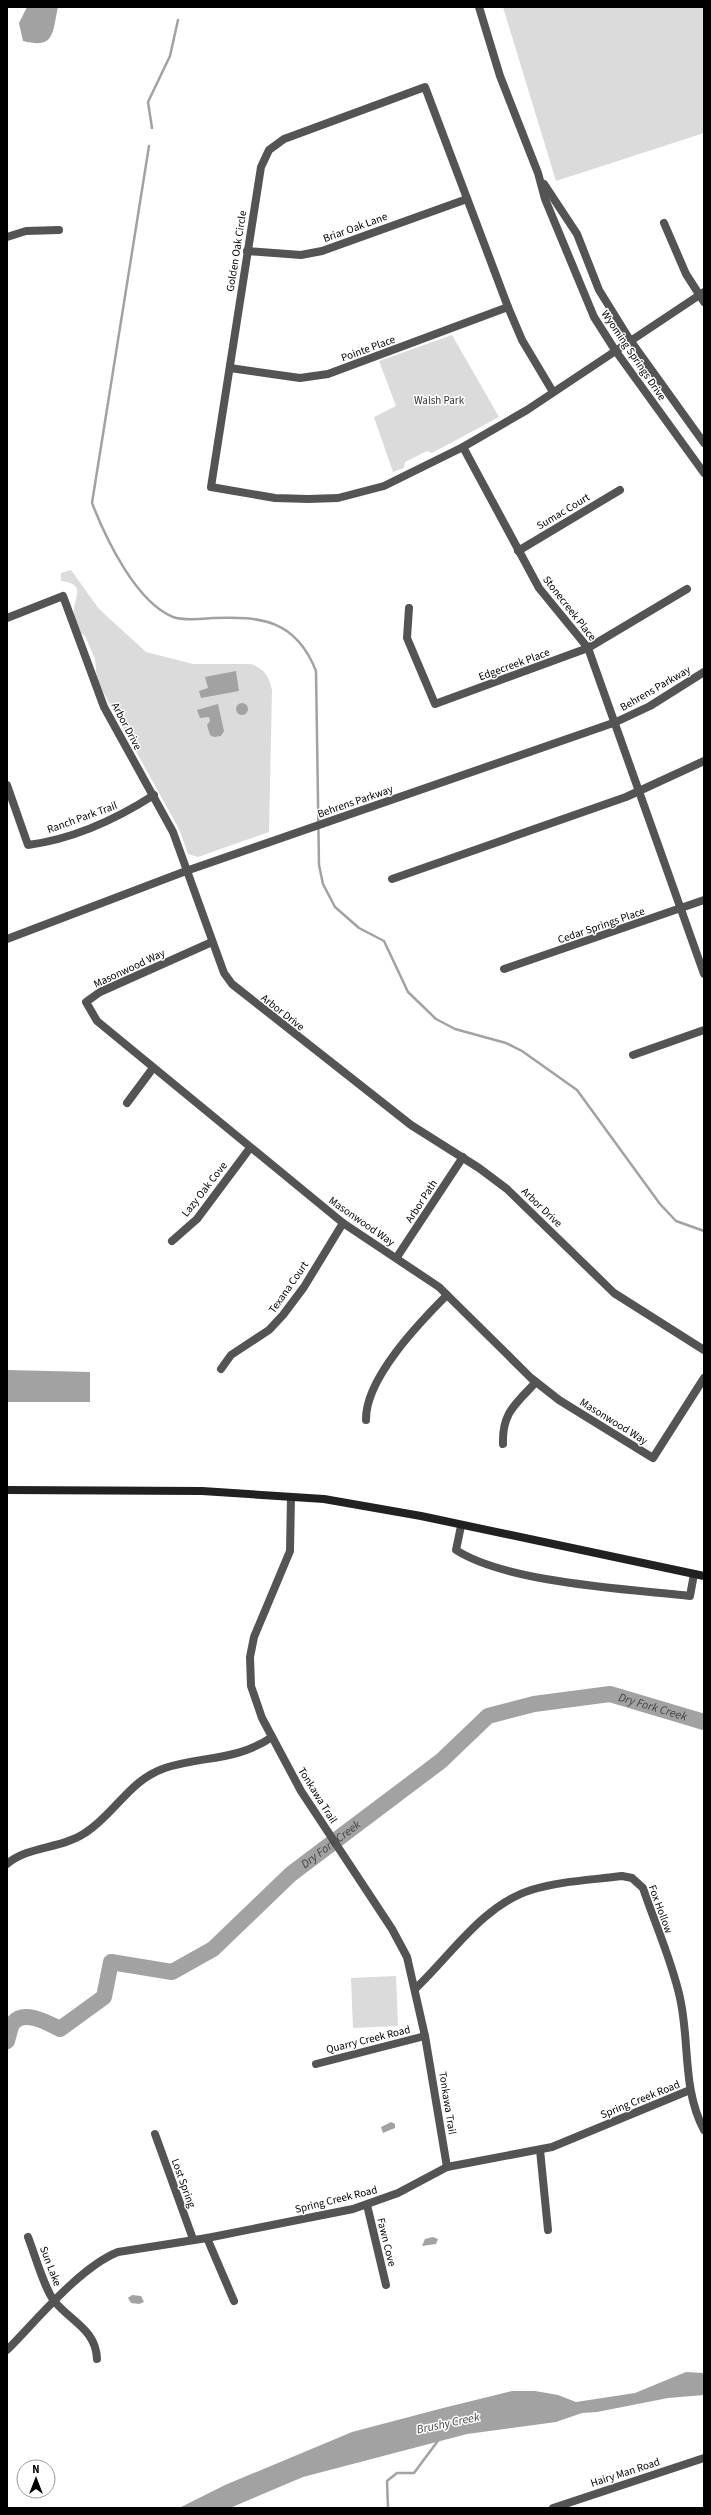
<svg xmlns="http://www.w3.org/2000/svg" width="711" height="2515" viewBox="0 0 711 2515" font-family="'Source Sans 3',sans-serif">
<rect width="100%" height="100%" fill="#fff"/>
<!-- green -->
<g fill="#dbdbdb">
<polygon points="503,7 704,7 704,133 556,181"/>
<polygon points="452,335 499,417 432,453 427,451 405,462 404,468 393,472 374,417 396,406 379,361"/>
<path d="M 71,570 L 99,609 L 146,652 L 193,664 L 251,664 C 265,669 269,676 272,690 L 269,832 L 198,857 L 188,854 L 179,829 L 97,681 L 95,659 L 85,636 L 81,633 C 79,627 74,619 74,612 C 73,598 88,584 61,581 L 61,573 Z"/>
<polygon points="396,1976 398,2026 353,2028 351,1978"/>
</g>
<!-- water -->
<g fill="#a2a2a2">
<path d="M 27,7 L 58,7 C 52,34 55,49 23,41 L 19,23 Z"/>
<polygon points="236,671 239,691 201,698 199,691 208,688 205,677"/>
<circle cx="242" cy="709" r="6"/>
<polygon points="218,704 224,731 221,736 214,737 210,735 207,725 210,721 209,717 200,718 197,710"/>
<polygon points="7,1370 90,1372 90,1402 7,1402"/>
<polygon points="391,2122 395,2124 395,2128 383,2133 381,2127"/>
<polygon points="433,2237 438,2239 436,2244 422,2246 425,2239"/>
<polygon points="132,2295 141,2296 144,2302 139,2304 131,2303 128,2298"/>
<polygon points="686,2372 704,2373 704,2395 668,2398 597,2412 582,2413 556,2422 467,2434 303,2477 230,2508 179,2508 225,2485 352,2432 443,2408 512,2391 535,2391 558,2395 576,2402 635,2393"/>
</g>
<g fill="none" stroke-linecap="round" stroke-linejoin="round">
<!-- stream -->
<g stroke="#a2a2a2" stroke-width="2.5">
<polyline points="152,128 148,102 170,56 178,20"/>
<path d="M 149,146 L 92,503 C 106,539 136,602 173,617 C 184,621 201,619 213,618 C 261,616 296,620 316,671 L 319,865 L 323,884 L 335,907 L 359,928 L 384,941 L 408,992 L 436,1019 L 455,1029 L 506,1043 L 522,1051 L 577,1090 L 660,1204 L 676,1221 L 704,1231"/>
<polyline points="388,2508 387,2481 397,2473 414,2473 440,2438"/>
</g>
<!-- river -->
<path stroke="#a2a2a2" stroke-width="16" id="s1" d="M 7,2041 C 9,2035 10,2027 13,2023 C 24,2009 48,2023 60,2029 L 104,1997 L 111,1962 L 172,1972 L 213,1949 L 291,1874 L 441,1761 L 488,1716 L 534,1704 L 610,1694 L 704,1722"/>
<!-- minor -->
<g stroke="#545454" stroke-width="8">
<polyline points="479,7 500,76 538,173 545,199 594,317 615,350 704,473"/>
<polyline points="544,184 577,234 599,290 630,340 704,443"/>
<polyline points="664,223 686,274 704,302"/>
<polyline points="7,237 26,231 59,230"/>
<polyline points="247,251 301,255 322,251 467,199"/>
<polyline points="230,368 300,378 328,374 508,307"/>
<polyline points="553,392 522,340 508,307 425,87 284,139 269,150 261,167 211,487 275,498 308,499 338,498 384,486 463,447 527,410 704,292"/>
<polyline points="463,447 539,588 588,648 704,974"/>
<polyline points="518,551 620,490"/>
<polyline points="409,608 407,638 435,704 588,648 687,589"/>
<polyline points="7,618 63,596 104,707 173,832 224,973 232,984 411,1125 479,1168 507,1189 614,1293 704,1350"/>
<path d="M 7,785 L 28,845 C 74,839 115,820 154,795"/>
<polyline points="392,879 626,797 704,761"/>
<polyline points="212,942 100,992 86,1002 97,1021 343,1223 439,1287 531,1378 559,1400 653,1458 704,1378"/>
<polyline points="504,969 704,900"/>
<polyline points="633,1055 704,1030"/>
<polyline points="127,1103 153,1068"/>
<polyline points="172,1241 197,1219 250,1148"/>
<polyline points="397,1257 463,1157"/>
<polyline points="221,1369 231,1355 269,1330 283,1315 304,1287 343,1223"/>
<path d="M 366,1420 C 365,1379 419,1323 447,1295"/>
<path d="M 503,1444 C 502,1412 516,1404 536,1382"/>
<polyline points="291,1497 290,1551 254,1637 250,1657 251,1686 262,1718 301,1791 392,1929 407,1957 425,2036 447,2167"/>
<path d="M 461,1526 L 456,1550 C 507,1583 628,1589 690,1596 L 694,1574"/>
<path d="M 7,1864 C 28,1846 61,1849 85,1833 C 115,1814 129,1780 165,1768 C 202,1756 237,1761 272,1737"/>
<path d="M 416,1988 C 451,1955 483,1905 531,1890 C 560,1881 592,1880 622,1876 L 632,1878 L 643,1888 C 655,1924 672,1961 680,1998 C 690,2042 682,2089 704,2130"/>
<polyline points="316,2064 425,2036"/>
<polyline points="155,2134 193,2239"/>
<polyline points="540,2150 548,2230"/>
<polyline points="367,2205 386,2285"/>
<path d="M 28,2237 C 34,2252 45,2291 55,2302 C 72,2322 96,2330 97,2359"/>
<polyline points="207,2238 234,2301"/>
<path d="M 7,2350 C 37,2320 80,2267 118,2252 L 207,2238 L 353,2209 L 398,2193 L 447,2167 L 552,2147 L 690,2090"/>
</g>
<!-- tertiary -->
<g stroke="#545454" stroke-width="8">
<polyline points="7,939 186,871 616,722 650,706 704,672"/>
<polyline points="553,2508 704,2458"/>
</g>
<!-- secondary -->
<polyline stroke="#212121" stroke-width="8" points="7,1490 202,1491 324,1499 421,1516 704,1576"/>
</g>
<g text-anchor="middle" stroke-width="3" stroke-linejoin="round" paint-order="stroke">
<!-- street labels -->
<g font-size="11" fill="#000" stroke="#fff">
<text transform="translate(355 227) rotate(-20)" y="4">Briar Oak Lane</text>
<text transform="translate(236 251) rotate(-81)" y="4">Golden Oak Circle</text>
<text transform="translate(368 348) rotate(-20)" y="4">Pointe Place</text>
<text transform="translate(634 355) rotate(56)" y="4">Wyoming Springs Drive</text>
<text transform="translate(563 511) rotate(-31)" y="4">Sumac Court</text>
<text transform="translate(570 608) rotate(52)" y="4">Stonecreek Place</text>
<text transform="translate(514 664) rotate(-20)" y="4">Edgecreek Place</text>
<text transform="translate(655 688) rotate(-30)" y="4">Behrens Parkway</text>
<text transform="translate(127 726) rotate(62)" y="4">Arbor Drive</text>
<text transform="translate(355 801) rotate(-19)" y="4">Behrens Parkway</text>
<text transform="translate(82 817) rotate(-20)" y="4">Ranch Park Trail</text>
<text transform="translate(601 925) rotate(-19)" y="4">Cedar Springs Place</text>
<text transform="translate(129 968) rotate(-25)" y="4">Masonwood Way</text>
<text transform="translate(283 1012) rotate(38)" y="4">Arbor Drive</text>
<text transform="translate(204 1189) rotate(-52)" y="4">Lazy Oak Cove</text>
<text transform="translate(421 1201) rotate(-57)" y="4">Arbor Path</text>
<text transform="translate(542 1207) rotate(44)" y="4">Arbor Drive</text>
<text transform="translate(362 1221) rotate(35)" y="4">Masonwood Way</text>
<text transform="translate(288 1287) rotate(-55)" y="4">Texana Court</text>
<text transform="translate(614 1421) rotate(32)" y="4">Masonwood Way</text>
<text transform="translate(318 1795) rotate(58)" y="4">Tonkawa Trail</text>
<text transform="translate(661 1909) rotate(70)" y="4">Fox Hollow</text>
<text transform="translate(368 2039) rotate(-14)" y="4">Quarry Creek Road</text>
<text transform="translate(640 2099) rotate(-22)" y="4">Spring Creek Road</text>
<text transform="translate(448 2103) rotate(81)" y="4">Tonkawa Trail</text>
<text transform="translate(184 2183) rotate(70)" y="4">Lost Spring</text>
<text transform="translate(336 2199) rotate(-14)" y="4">Spring Creek Road</text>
<text transform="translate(387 2242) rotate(76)" y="4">Fawn Cove</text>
<text transform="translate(51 2266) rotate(69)" y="4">Sun Lake</text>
<text transform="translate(625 2472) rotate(-18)" y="4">Hairy Man Road</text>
</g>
<!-- park labels -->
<g font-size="11" fill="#323232" stroke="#fff">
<text x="439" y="404">Walsh Park</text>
</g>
<!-- water labels -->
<g font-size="12" font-style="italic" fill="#434343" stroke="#fff">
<text dy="4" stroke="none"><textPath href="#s1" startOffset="799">Dry Fork Creek</textPath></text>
<text dy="4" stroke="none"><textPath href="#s1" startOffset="427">Dry Fork Creek</textPath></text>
<text transform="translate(448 2423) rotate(-12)" y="4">Brushy Creek</text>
</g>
</g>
<!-- border -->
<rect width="711" height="2515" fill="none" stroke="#000000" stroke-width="16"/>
<!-- north arrow -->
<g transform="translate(36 2479)"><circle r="19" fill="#ffffff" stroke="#999999"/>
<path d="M0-3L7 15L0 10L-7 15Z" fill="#000000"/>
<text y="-6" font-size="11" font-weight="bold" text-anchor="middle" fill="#000000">N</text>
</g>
</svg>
